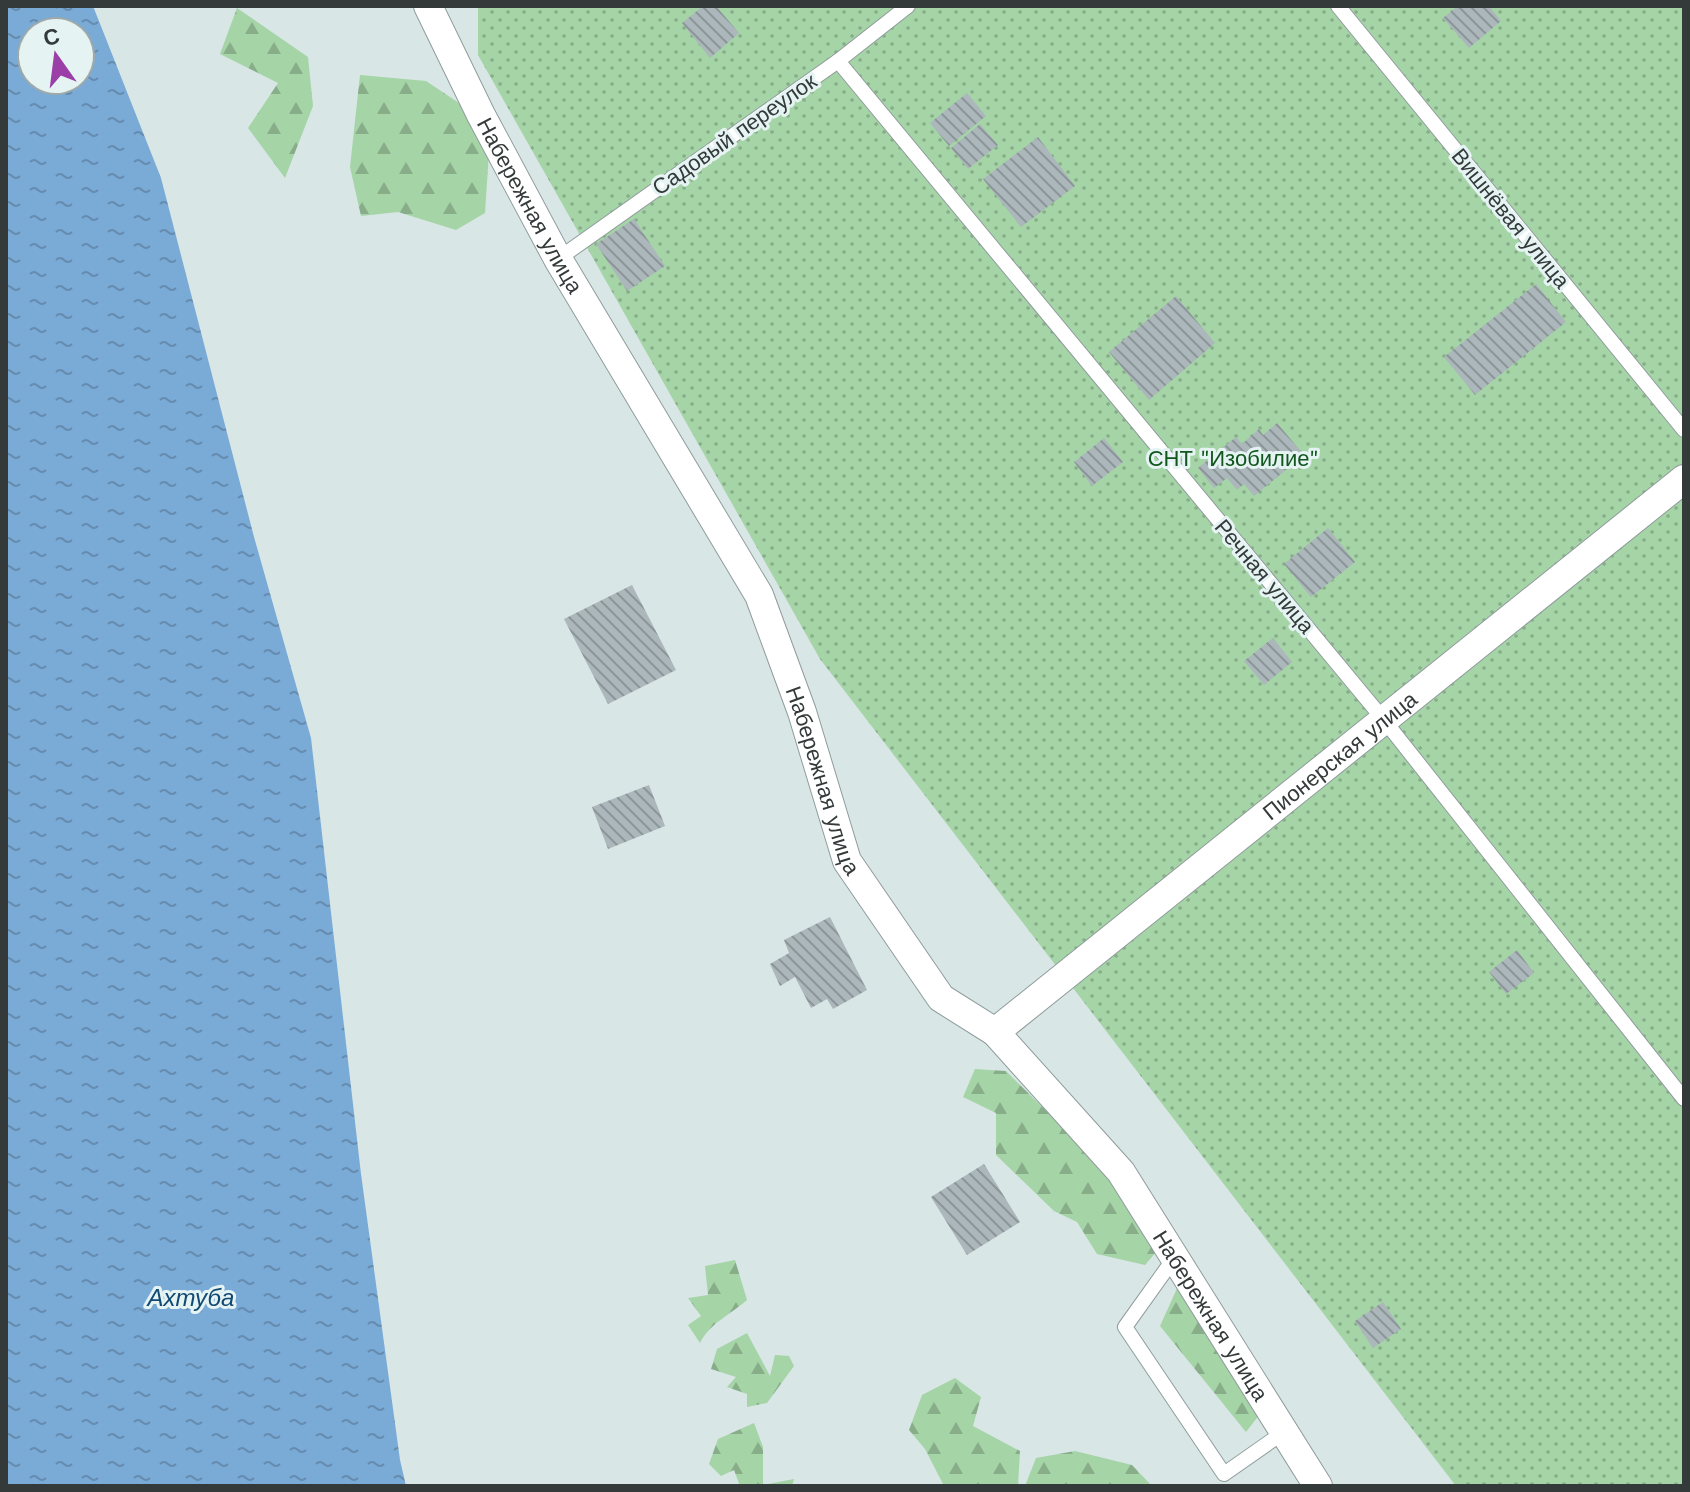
<svg xmlns="http://www.w3.org/2000/svg" width="1690" height="1492" viewBox="0 0 1690 1492" font-family="'Work Sans',sans-serif">
<defs>
<pattern id="grass-dots" width="8" height="8" patternUnits="userSpaceOnUse" patternTransform="scale(2)"><rect width="8" height="8" fill="#a5d4a7"/><path d="M2 2h.1M6 6h.1" fill="none" stroke="#87ad89" stroke-width="1.8" stroke-linecap="round"/></pattern>
<pattern id="forest-firs" width="22" height="20" patternUnits="userSpaceOnUse" patternTransform="scale(2)"><rect width="22" height="20" fill="#a5d4a7"/><path d="M5 1l3.5 6h-7zM16 11l3.5 6h-7z" fill="#87ad89"/></pattern>
<pattern id="water-ripples" width="26" height="14" patternUnits="userSpaceOnUse" patternTransform="scale(2)"><rect width="26" height="14" fill="#7aaad6"/><path d="M2 4q2-2 4 0t4 0M15 11q2-2 4 0t4 0" fill="none" stroke="#658baf"/></pattern>
<pattern id="building-back-hatch" width="6" height="6" patternUnits="userSpaceOnUse" patternTransform="scale(2)"><rect width="6" height="6" fill="#abb7bb"/><path d="M-1 5l2 2M0 0l6 6M5-1l2 2" fill="none" stroke="#8c9699"/></pattern>
</defs>
<rect width="100%" height="100%" fill="#d8e6e6"/>
<!-- grass -->
<polygon fill="url(#grass-dots)" points="478,6 1684,6 1684,1486 1456,1486 820,659 478,55"/>
<!-- forest -->
<g fill="url(#forest-firs)">
<polygon points="237,8 308,57 313,106 285,178 248,128 278,83 220,54"/>
<polygon points="360,75 426,81 462,105 489,152 485,213 456,230 398,212 361,216 350,167"/>
<polygon points="975,1069 1006,1071 1112,1176 1157,1251 1145,1265 1097,1254 1077,1222 1054,1211 996,1155 996,1113 963,1097"/>
<path d="M 735,1260 L 747,1300 C 730,1315 710,1323 700,1343 L 688,1325 L 701,1316 L 688,1298 L 708,1295 L 705,1266 Z"/>
<polygon points="1179,1284 1260,1414 1246,1432 1160,1326"/>
<polygon points="747,1333 770,1376 775,1355 789,1356 794,1366 767,1403 747,1407 747,1394 727,1387 736,1377 711,1369 717,1349"/>
<polygon points="955,1378 981,1397 973,1426 1020,1451 1018,1486 944,1486 925,1449 909,1430 922,1395"/>
<polygon points="754,1423 763,1447 763,1485 794,1479 792,1486 740,1486 734,1470 721,1476 709,1464 718,1439"/>
<polygon points="1075,1451 1132,1465 1152,1486 1025,1486 1036,1458"/>
</g>
<!-- water -->
<path fill="url(#water-ripples)" fill-rule="evenodd" d="M 6,6 L 93,6 L 161,178 L 254,537 L 311,738 L 361,1174 L 400,1460 L 406,1486 L 6,1486 ZM 32,32 L 80,32 L 80,80 L 32,80 Z"/>
<!-- building -->
<g fill="url(#building-back-hatch)">
<polygon points="703,6 716,6 739,33 710,58 682,23"/>
<polygon points="1458,6 1489,6 1501,21 1469,48 1443,18"/>
<polygon points="967,93 986,116 949,146 930,123"/>
<polygon points="980,124 998,145 968,169 951,148"/>
<polygon points="1038,137 1075,186 1021,227 983,179"/>
<polygon points="634,219 665,266 627,291 596,244"/>
<polygon points="1536,284 1566,322 1475,395 1444,357"/>
<polygon points="1176,296 1215,343 1149,400 1109,352"/>
<polygon points="1277,423 1304,455 1254,496 1244,484 1237,490 1227,478 1214,488 1198,468 1236,437 1242,444 1259,429 1263,435"/>
<polygon points="1104,438 1123,462 1092,486 1074,462"/>
<polygon points="1328,528 1355,562 1311,597 1284,564"/>
<polygon points="632,585 676,670 608,704 564,619"/>
<polygon points="1273,638 1292,662 1264,685 1244,661"/>
<polygon points="649,785 665,826 608,849 592,807"/>
<polygon points="830,917 867,990 833,1009 827,999 811,1008 795,977 780,986 770,964 789,953 784,940"/>
<polygon points="1517,950 1534,973 1506,994 1489,972"/>
<polygon points="984,1164 1020,1222 967,1255 931,1197"/>
<polygon points="1383,1302 1401,1329 1373,1348 1355,1321"/>
</g>
<g fill="none" stroke-linecap="round" stroke-linejoin="round">
<defs>
<g id="lane">
<polyline points="1338,6 1684,430"/>
<polyline points="838,61 1384,720 1684,1099"/>
<polyline points="558,259 838,61 908,6"/>
<polyline points="1175,1257 1125,1327 1224,1474 1284,1432"/>
</g>
<g id="street">
<path id="s1" d="M 428,6 L 481,115 L 558,259 L 759,595 L 802,712 L 847,861 L 941,998 L 995,1032 L 1121,1172 L 1318,1486"/>
<path id="s2" d="M 995,1032 L 1684,479"/>
</g>
</defs>
<!-- lane casing -->
<use href="#lane" stroke="#909c9c" stroke-width="16"/>
<!-- street casing -->
<use href="#street" stroke="#909c9c" stroke-width="30"/>
<!-- lane -->
<use href="#lane" stroke="#fff" stroke-width="14"/>
<!-- street -->
<use href="#street" stroke="#fff" stroke-width="28"/>
</g>
<g text-anchor="middle" stroke-width="6" stroke-linejoin="round" paint-order="stroke">
<!-- street labels -->
<g font-size="22" fill="#343939" stroke="#e5f3f3">
<text transform="translate(734 134) rotate(-35)" y="8">Садовый переулок</text>
<text dy="8" stroke="none"><textPath href="#s1" startOffset="224">Набережная улица</textPath></text>
<text transform="translate(1511 218) rotate(51)" y="8">Вишнёвая улица</text>
<text transform="translate(1265 576) rotate(50)" y="8">Речная улица</text>
<text dy="8" stroke="none"><textPath href="#s2" startOffset="442">Пионерская улица</textPath></text>
<text dy="8" stroke="none"><textPath href="#s1" startOffset="872">Набережная улица</textPath></text>
<text dy="8" stroke="none"><textPath href="#s1" startOffset="1544">Набережная улица</textPath></text>
</g>
<!-- park labels -->
<g font-size="22" fill="#11561c" stroke="#e5f3f3">
<text x="1233" y="466">СНТ "Изобилие"</text>
</g>
<!-- water labels -->
<g font-size="24" font-style="italic" fill="#124973" stroke="#e5f3f3">
<text x="191" y="1306">Ахтуба</text>
</g>
</g>
<!-- border -->
<rect width="1690" height="1492" fill="none" stroke="#343939" stroke-width="16"/>
<!-- north arrow -->
<g transform="translate(56 56) rotate(346)"><circle r="38" fill="#e5f3f3" stroke="#9ea9a9" stroke-width="2"/>
<path d="M0-6L14 30L0 20L-14 30Z" fill="#9b3ea8"/>
<text y="-12" font-size="22" font-weight="bold" text-anchor="middle" fill="#343939">С</text>
</g>
</svg>
